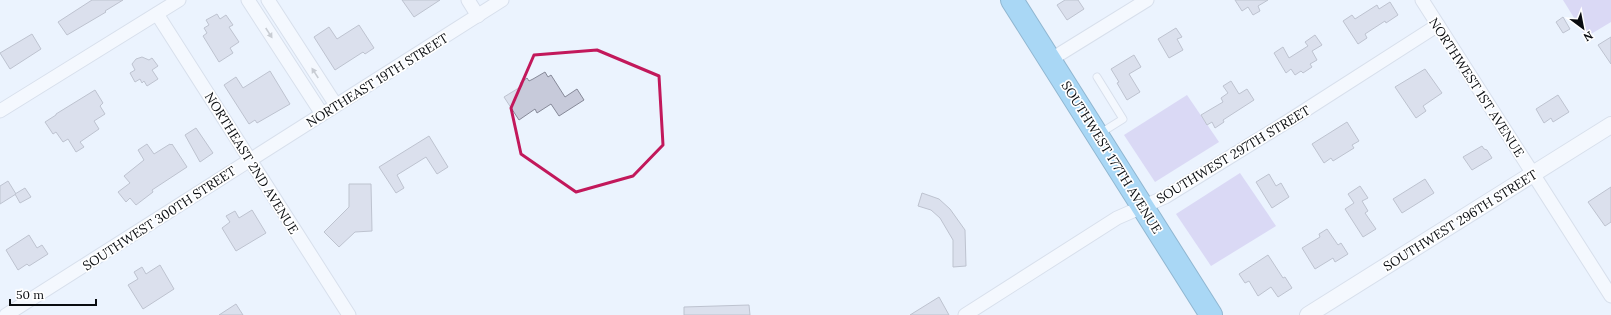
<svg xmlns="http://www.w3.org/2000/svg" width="1611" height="315" viewBox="0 0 1611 315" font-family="Lora,serif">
<rect width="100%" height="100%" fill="#ebf3fe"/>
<!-- green -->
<g fill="#c5baec">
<polygon points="1563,0 1611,0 1611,22 1586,37"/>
<polygon points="1187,95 1219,142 1155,182 1124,135"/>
<polygon points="1240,173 1276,226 1211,266 1176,214"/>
</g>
<!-- building -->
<g fill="#c7cada" stroke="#868998">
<polygon points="92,0 123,0 105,11 106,12 67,35 58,22"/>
<polygon points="402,0 440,0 414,17"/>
<polygon points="1065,0 1078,0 1084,9 1067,20 1057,5"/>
<polygon points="1235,0 1268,0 1258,6 1260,11 1253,15 1248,7 1242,11"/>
<polygon points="1390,2 1398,15 1386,23 1385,21 1365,34 1367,38 1358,44 1343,21 1352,15 1355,19 1377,5 1379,9"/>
<polygon points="217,14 220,19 226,15 233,25 229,27 239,42 230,48 233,53 219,62 203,36 207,33 204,28 209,25 206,20"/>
<polygon points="1563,17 1570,29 1563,33 1556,22"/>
<polygon points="359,25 374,48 365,54 363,52 335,70 314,37 329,27 337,39"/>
<polygon points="1176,28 1182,37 1177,39 1183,50 1169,58 1158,39"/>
<polygon points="32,34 41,49 10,69 0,53"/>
<polygon points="1315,35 1322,45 1312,51 1317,60 1310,64 1312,67 1303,73 1301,71 1295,75 1291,69 1286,73 1274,53 1283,47 1289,58 1308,46 1305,42"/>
<polygon points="1611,37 1611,64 1598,45"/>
<polygon points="1134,55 1141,67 1129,74 1140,92 1127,100 1117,83 1119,82 1111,69"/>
<polygon points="142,57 149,60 152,58 158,66 152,70 158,79 147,86 144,81 142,83 140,79 135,82 130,73 135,70 132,64 136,59"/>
<polygon points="1425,69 1442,93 1423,106 1426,111 1416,118 1395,87"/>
<polygon points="270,71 290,104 257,123 255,120 249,124 224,85 236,77 243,88"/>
<polygon points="545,72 548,77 551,75 565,97 577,89 584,100 559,116 551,104 537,113 535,109 519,120 504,97 522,86 520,83 527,78 529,81 533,79"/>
<polygon points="1231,81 1239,94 1247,89 1254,100 1223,120 1224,122 1215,128 1212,122 1207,125 1201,115 1223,102 1221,98 1228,93 1223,86"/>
<polygon points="95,90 103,103 100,106 105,114 94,121 99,129 80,142 84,147 76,152 68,139 63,142 56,132 53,134 45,122 56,115 56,114"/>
<polygon points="1558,95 1569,112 1553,122 1551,118 1544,123 1536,109"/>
<polygon points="1347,122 1359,141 1352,145 1354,148 1333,161 1331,158 1324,163 1312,144"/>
<polygon points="196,128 213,153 200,162 185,135"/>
<polygon points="429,136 448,167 437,174 426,157 397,175 404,188 396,193 379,167"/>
<polygon points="147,144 154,154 170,144 171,145 172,144 187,167 152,190 153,192 136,205 130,198 126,202 118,192 130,183 124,176 144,160 138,150"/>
<polygon points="1482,146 1484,149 1487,150 1492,158 1472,170 1463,157"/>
<polygon points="1269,174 1276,186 1281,183 1289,197 1272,208 1256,182"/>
<polygon points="1425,179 1434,193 1402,213 1393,199"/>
<polygon points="8,181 16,194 0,204 0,186"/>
<polygon points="349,184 371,184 372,231 355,232 339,247 324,232 349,207"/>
<polygon points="1360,186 1368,198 1362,201 1368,211 1365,213 1376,229 1363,237 1345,209 1354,203 1348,194"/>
<polygon points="1611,187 1611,222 1605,226 1588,202"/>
<polygon points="25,188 31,197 20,203 15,194"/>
<polygon points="922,193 939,199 950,209 965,230 966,266 953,267 953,240 940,218 931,210 918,206"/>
<polygon points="252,210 266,233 236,251 222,228 230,222 226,216 235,211 239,218"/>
<polygon points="1327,229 1338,245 1341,243 1348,254 1335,262 1333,258 1315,269 1302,248 1320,237 1319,234"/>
<polygon points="29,235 37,248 42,245 48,254 29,266 27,264 18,270 6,250"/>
<polygon points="1268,255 1283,278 1285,277 1292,288 1278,297 1271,287 1258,296 1249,281 1245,283 1239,274"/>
<polygon points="160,265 174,289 143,309 128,285 138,279 134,272 142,267 146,274"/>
<polygon points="939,297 949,315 910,315"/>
<polygon points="236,304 243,315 219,315"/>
<polygon points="749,305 750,315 684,315 684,307"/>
</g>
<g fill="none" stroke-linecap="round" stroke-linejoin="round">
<defs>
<polyline id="service" points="1097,77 1123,119 1099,134"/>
<g id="minor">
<polyline points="248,0 322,114"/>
<polyline points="268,0 336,105"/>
<polyline points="468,0 478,16"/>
<polyline points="1422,0 1611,296"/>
<polyline points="157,14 349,315"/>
<polyline points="1050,60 1147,0"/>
<polyline points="0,111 179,0"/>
<polyline points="6,315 502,0"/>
<polyline points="965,315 1117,218 1165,197 1293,118 1438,25"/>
</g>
<polyline id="tertiary" points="1308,315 1611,125"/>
<polyline id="trunk" points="1012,0 1211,315"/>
</defs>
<!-- service casing -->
<use href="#service" stroke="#c0c9d7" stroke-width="9"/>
<!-- minor casing -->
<use href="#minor" stroke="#c0c9d7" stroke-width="15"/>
<!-- tertiary casing -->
<use href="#tertiary" stroke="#c0c9d7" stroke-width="18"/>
<!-- trunk casing -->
<use href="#trunk" stroke="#236f9c" stroke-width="24"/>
<!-- service -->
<use href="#service" stroke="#fff" stroke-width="7"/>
<!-- minor -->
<use href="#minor" stroke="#fff" stroke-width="13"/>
<!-- tertiary -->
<use href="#tertiary" stroke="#fff" stroke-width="16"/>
<!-- trunk -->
<use href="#trunk" stroke="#5ab6ec" stroke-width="22"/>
</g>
<!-- one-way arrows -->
<defs><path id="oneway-solid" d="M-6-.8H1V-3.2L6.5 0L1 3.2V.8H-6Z"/></defs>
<g fill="#9d9e9f">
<use href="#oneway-solid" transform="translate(269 33) rotate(57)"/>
<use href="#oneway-solid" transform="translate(315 73) rotate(-123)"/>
</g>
<!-- marked area -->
<path d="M0 0H1611V315H0ZM 597,50 L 659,76 L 663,145 L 633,176 L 576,192 L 521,154 L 511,108 L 534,55 Z" fill="#ebf3fe" fill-opacity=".55" fill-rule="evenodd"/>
<path fill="none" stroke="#c2185b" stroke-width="3" stroke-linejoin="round" d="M 597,50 L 659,76 L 663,145 L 633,176 L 576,192 L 521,154 L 511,108 L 534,55 Z"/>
<g text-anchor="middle" stroke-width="3.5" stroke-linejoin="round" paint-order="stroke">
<!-- street labels -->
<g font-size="13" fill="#090c10" stroke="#fff">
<text transform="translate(377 80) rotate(-32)" y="5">NORTHEAST 19TH STREET</text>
<text transform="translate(1477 87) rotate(57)" y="5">NORTHWEST 1ST AVENUE</text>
<text transform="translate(1233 154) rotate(-31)" y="5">SOUTHWEST 297TH STREET</text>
<text transform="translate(1112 157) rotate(58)" y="5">SOUTHWEST 177TH AVENUE</text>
<text transform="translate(252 163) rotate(58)" y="5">NORTHEAST 2ND AVENUE</text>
<text transform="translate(159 218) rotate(-33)" y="5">SOUTHWEST 300TH STREET</text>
<text transform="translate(1460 220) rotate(-32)" y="5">SOUTHWEST 296TH STREET</text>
</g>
</g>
<!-- north arrow -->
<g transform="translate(1583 28) rotate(148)" stroke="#ffffff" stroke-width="3" paint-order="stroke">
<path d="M0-3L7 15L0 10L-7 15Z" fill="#090c10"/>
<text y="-6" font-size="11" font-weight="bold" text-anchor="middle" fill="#090c10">N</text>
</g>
<!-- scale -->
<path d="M10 299v6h86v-6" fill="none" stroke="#090c10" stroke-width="2"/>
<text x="16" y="299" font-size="12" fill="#090c10" stroke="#ffffff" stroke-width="3" paint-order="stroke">50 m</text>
</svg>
